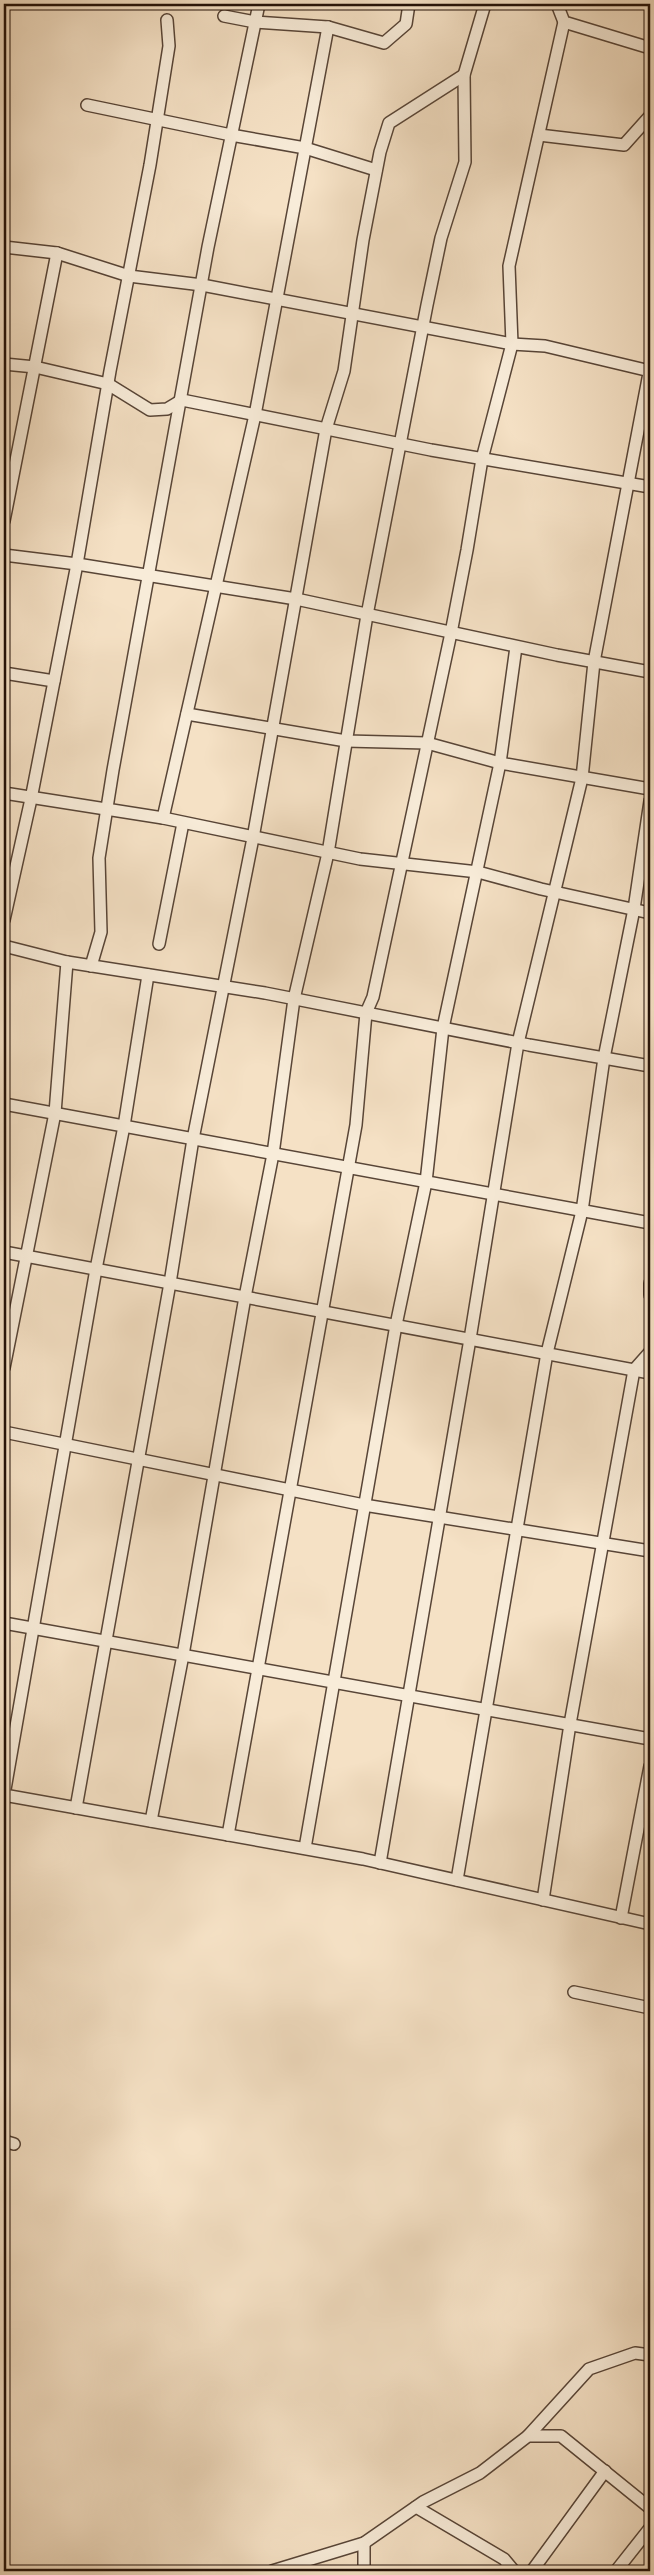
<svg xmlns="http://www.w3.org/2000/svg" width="654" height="2575" viewBox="0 0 654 2575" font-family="'EB Garamond',serif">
<rect width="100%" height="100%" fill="#f5e1c5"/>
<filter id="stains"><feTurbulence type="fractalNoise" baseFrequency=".004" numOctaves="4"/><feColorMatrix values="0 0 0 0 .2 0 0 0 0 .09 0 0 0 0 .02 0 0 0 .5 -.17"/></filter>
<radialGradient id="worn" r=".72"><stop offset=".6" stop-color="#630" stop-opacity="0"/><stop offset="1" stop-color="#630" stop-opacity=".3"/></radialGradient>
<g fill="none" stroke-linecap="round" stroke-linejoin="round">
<defs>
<g id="minor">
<polyline points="557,4 564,22 650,48"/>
<polyline points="224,16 255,22 328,27 384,43 406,24 409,4"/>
<polyline points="87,105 231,135 305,148 376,170"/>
<polyline points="539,135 624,145 650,116"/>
<polyline points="4,247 57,253 129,276 202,285 512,344 545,346 650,371"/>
<polyline points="4,364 35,367 108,384 150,410 167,409 182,400 431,450 650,487"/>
<polyline points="4,521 57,253"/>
<polyline points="4,555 77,564 296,599 557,655 650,672"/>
<polyline points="4,673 54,681"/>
<polyline points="187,714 346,741 427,743 500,763 650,789"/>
<polyline points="4,793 163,818 360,859 478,872 541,889 650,913"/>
<polyline points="163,818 255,415 328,27"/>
<polyline points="4,920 31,799 77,564 110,371 150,165 169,46 167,20"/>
<polyline points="159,944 183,823"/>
<polyline points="4,946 67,962 265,993 529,1045 650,1066"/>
<polyline points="91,966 101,932 99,858 113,770 208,247 259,4"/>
<polyline points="4,1104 650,1223"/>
<polyline points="4,1252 650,1373"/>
<polyline points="650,1283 650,1295"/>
<polyline points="4,1368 55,1113 67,962"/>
<polyline points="4,1432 364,1505 650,1551"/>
<polyline points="4,1623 650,1739"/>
<polyline points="4,1795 96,1269 124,1126 148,975"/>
<polyline points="4,1795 363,1859 650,1924"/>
<polyline points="76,1808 170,1283 193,1139 253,838 326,429 344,371 363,240 380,152 389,123 464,75"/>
<polyline points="151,1821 183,1655 245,1297 273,1154 294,999 328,853 367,615 427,305 441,238 465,162 464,75 485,4"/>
<polyline points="228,1835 356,1125 366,1013 373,997 451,633 467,550 482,459 512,344 509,266 564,22"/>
<polyline points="305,1848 396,1325 426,1182 443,1028 500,763 516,647"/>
<polyline points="380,1863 470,1339 518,1043 582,778 594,662 650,368"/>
<polyline points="457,1880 547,1353 582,1211 604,1058 634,909 650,801"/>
<polyline points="543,1900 570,1724 634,1370 650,1352"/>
<polyline points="621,1918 650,1766"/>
<polyline points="574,1992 650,2008"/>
<polyline points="4,2141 14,2144"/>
<polyline points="528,2436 589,2369 635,2353 650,2355"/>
<polyline points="416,2507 504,2559 514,2571"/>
<polyline points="364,2543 364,2571"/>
<polyline points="272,2571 364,2543 423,2502 480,2473 528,2436 561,2436 650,2508"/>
<polyline points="532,2571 605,2471"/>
<polyline points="616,2571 650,2528"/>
</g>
</defs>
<!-- minor casing -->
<use href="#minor" stroke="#584537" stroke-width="14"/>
<!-- minor -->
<use href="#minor" stroke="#f8ecd9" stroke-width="11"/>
</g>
<!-- margin -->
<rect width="654" height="2575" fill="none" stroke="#f5e1c5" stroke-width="20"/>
<rect x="5" y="5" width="644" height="2565" fill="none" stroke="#231108" stroke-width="2.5"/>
<rect x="10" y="10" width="634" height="2555" fill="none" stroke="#231108"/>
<rect width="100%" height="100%" filter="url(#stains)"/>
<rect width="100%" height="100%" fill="url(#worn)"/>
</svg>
